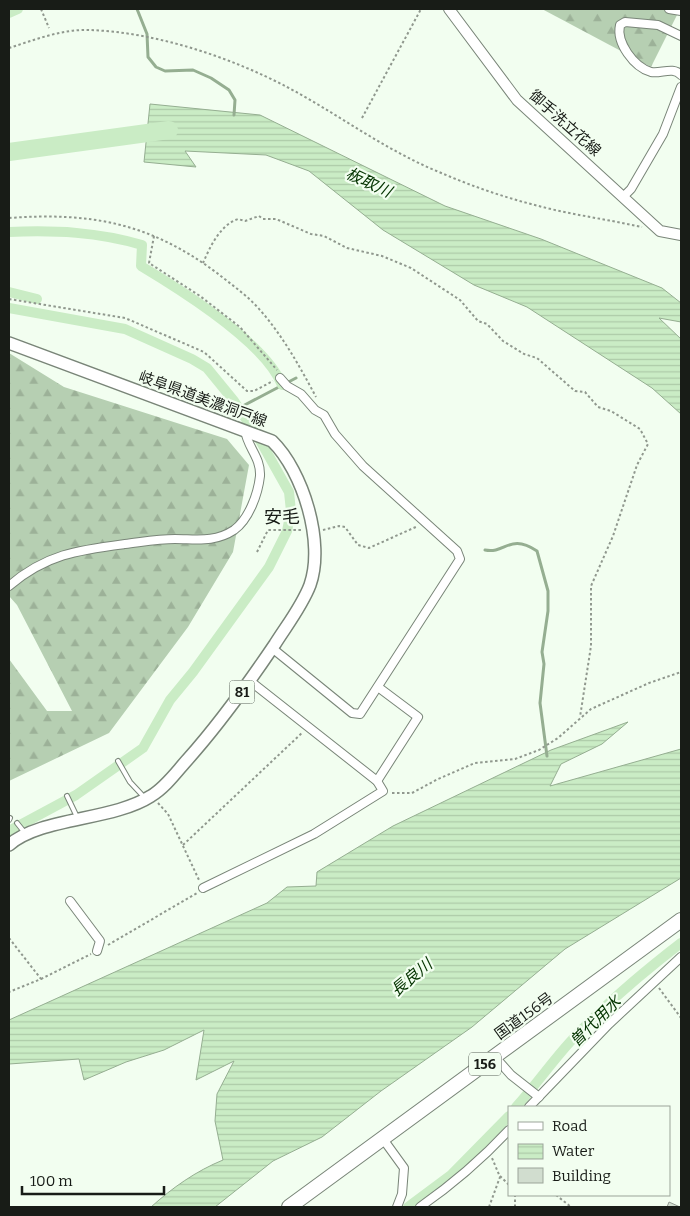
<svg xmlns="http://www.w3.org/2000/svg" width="690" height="1216" viewBox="0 0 690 1216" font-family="Bitter,'Noto Sans JP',serif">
<defs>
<pattern id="forest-firs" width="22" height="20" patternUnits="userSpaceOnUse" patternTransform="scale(1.25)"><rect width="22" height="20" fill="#b6cfb2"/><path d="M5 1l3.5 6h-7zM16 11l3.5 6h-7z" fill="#9cb198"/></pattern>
<pattern id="water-rules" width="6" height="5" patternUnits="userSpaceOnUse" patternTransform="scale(1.25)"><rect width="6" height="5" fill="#caecc5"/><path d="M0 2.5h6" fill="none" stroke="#adcaa8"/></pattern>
</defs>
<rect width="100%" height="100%" fill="#f2fef0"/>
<!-- forest -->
<g fill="url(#forest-firs)">
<polygon points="542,9 680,9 651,67"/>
<polygon points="9,353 64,387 227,439 249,465 233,552 188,627 109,733 9,781 9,659 47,711 72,711 17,605 9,596"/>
</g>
<!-- water -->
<g fill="url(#water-rules)" stroke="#95ae91">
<polygon points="150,104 260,115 445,206 541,239 662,288 681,303 681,322 659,318 681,339 681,414 652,388 527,307 474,285 383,230 309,171 266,155 185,151 196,167 144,162"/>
<path d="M 628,722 L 602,744 L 561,764 L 550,786 L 681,749 L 681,878 L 565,949 L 472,1027 L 381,1091 L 322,1137 L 273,1161 L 215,1207 L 151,1207 C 172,1188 196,1171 223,1160 L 215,1121 L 217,1094 L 234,1061 L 196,1080 L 204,1030 L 164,1050 L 126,1062 L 84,1080 L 79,1059 L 9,1064 L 9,1020 L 267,903 L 287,887 L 316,886 L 317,872 L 393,826 L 551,750 Z"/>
</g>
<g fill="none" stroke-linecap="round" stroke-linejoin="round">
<!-- stream -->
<g stroke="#95ae91" stroke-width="3">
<polyline points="137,9 147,34 148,57 156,67 165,71 193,70 211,78 229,90 235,100 234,115"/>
<polyline points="239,408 296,378"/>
<path d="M 485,550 C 506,554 509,533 537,551 L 548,591 L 548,611 L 542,652 L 544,664 L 540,703 L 547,756"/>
</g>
<!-- canal -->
<g stroke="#caecc5" stroke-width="10">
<polyline points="9,13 18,9"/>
<path d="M 9,232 C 55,230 98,232 142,245 L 141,266 C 181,290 265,342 282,385"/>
<polyline points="9,292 37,299"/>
<polyline points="9,308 125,329 192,359 207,368 234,401 261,442 289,492 291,511 287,531 269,567 193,672 170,700 143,748 76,795 9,831"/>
<path d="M 516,1107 C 535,1086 551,1063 570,1042 C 603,1006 642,973 681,943"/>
<polyline points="408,1207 451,1175 509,1116"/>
</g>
<!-- river -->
<polyline stroke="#caecc5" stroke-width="18" points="9,152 169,130"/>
</g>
<!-- building -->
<polygon fill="#d1ddcf" stroke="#929b91" points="669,1202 680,1207 667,1207"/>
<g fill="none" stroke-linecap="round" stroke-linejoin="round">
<defs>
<g id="lane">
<polyline points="118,761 130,782 144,797"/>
<polyline points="67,796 78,819"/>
<polyline points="9,820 10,818"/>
<polyline points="17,823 25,833"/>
</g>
<g id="street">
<polyline points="669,9 681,11"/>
<path d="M 681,36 L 658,25 L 625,22 L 620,25 C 616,43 634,67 651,72 C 661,74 673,66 681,75"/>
<polyline points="624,196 631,189 663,134 681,87"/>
<path d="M 9,586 C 46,554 79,550 125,544 C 142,542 158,539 175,539 C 196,539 214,543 234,530 C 249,519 258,494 260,476 C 261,457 247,447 245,430"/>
<polyline points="272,648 352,713 360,714 460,559 457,551 363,466 335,434 324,415 315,410 301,394 287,386 280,378"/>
<polyline points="250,681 377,781 418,717 378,687"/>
<polyline points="203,888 314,834 383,791 377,781"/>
<polyline points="70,901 100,941 97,951"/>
<polyline points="495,1057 511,1075 539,1097"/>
<polyline points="529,1107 609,1024 681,957"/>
<polyline points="383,1139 404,1168 402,1194 397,1207"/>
<path d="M 420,1207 C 453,1184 482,1159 509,1130"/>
</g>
<polyline id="secondary" points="449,9 517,100 660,231 681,235"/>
<path id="primary" d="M 9,343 L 272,441 C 303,471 325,543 310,585 C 302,606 287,625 275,644 C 248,684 221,722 188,759 C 177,771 166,787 151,796 C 112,821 41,817 9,845"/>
<polyline id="highway" points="289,1207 681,920"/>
</defs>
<!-- lane casing -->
<use href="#lane" stroke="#798578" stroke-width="6"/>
<!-- street casing -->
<use href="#street" stroke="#798578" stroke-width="10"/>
<!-- secondary casing -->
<use href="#secondary" stroke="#798578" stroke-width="12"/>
<!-- primary casing -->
<use href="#primary" stroke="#798578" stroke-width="14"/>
<!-- highway casing -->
<use href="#highway" stroke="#798578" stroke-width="16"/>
<!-- path -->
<g stroke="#90988e" stroke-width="2" stroke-dasharray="2.5 2.5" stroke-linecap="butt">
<polyline points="41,9 49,28"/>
<path d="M 9,48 C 34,40 62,29 89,30 C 155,32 230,57 287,87 C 338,114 385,150 439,172 C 469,185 500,196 531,204 C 567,214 605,219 642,227"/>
<polyline points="362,118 421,9"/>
<path d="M 9,218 C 91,212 150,223 217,273 C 232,285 248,296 260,310 C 283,336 300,367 316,397"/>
<polyline points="154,236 149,263 200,296 240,327 277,370"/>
<path d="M 203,263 C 210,247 220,225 238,219 L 245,221 L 259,216 L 263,219 L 276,219 L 311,234 L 324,236 L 347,248 L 382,256 L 411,268 L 460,300 L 478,321 L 487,324 L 503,341 L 524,354 L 537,358 L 575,391 L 585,392 L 598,407 L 611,411 L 640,429 L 648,444 L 637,465 L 613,536 L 591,586 L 591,646 L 580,717"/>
<polyline points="9,299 125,318 204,352 247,391 254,391 273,381"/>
<polyline points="323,530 339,526 345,527 358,545 369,548 418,526"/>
<polyline points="257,552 268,530 303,530"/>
<polyline points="392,793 412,793 438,779 475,763 515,759 539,750 558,738 591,709 649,683 681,672"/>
<polyline points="158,803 168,814 199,880"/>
<polyline points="183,845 303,732"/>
<polyline points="9,938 41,979 9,992"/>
<polyline points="108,945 197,893"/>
<polyline points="41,979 91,954"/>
<polyline points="659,988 681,1018"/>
<polyline points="500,1176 509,1185"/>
<polyline points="556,1195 571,1207"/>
<polyline points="489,1207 500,1177 492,1158"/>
<polyline points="515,1207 515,1195"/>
</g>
<!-- lane -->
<use href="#lane" stroke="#fff" stroke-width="4"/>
<!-- street -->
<use href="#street" stroke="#fff" stroke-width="8"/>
<!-- secondary -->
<use href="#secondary" stroke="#fff" stroke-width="10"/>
<!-- primary -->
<use href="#primary" stroke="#fff" stroke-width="11"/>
<!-- highway -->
<use href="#highway" stroke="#fff" stroke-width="14"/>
</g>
<g text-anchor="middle" stroke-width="4.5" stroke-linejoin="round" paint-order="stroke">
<!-- shield labels -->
<g fill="#f2fef0" stroke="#596058" stroke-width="1">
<rect x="229.5" y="680.5" width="25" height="23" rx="4"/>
<rect x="469" y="1052.5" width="32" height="23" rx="4"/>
</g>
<g font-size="14" font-weight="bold" fill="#181c17">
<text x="242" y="697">81</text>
<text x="485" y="1069">156</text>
</g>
<!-- street labels -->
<g font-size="15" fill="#181c17" stroke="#f2fef0">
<text transform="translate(565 123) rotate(42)" y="5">御手洗立花線</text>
<text transform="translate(203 399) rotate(20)" y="5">岐阜県道美濃洞戸線</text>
<text transform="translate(524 1016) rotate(-36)" y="5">国道156号</text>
</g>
<!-- water labels -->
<g font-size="16" font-style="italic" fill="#043400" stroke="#f2fef0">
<text transform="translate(369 182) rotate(25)" y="6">板取川</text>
<text transform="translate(411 977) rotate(-40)" y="6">長良川</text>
<text transform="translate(595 1021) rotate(-45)" y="6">曽代用水</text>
</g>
<!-- quarter labels -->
<g font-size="18" fill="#181c17" stroke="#f2fef0">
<text x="282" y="523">安毛</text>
</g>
</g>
<!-- border -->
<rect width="690" height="1216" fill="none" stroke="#181c17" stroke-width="20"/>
<!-- legend -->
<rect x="508" y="1106" width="162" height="90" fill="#f2fef0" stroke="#9ba499"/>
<rect x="518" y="1122" width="25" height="8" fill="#ffffff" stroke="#9ba499"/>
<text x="552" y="1131" font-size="15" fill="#181c17">Road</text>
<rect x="518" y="1144" width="25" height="15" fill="url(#water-rules)" stroke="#9ba499"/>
<text x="552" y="1156" font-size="15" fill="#181c17">Water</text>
<rect x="518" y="1168" width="25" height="15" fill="#d1ddcf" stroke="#9ba499"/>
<text x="552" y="1181" font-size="15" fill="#181c17">Building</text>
<!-- scale -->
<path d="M22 1186v8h142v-8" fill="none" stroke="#181c17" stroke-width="2.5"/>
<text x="30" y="1186" font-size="15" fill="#181c17" stroke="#f2fef0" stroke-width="4" paint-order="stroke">100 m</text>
</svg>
